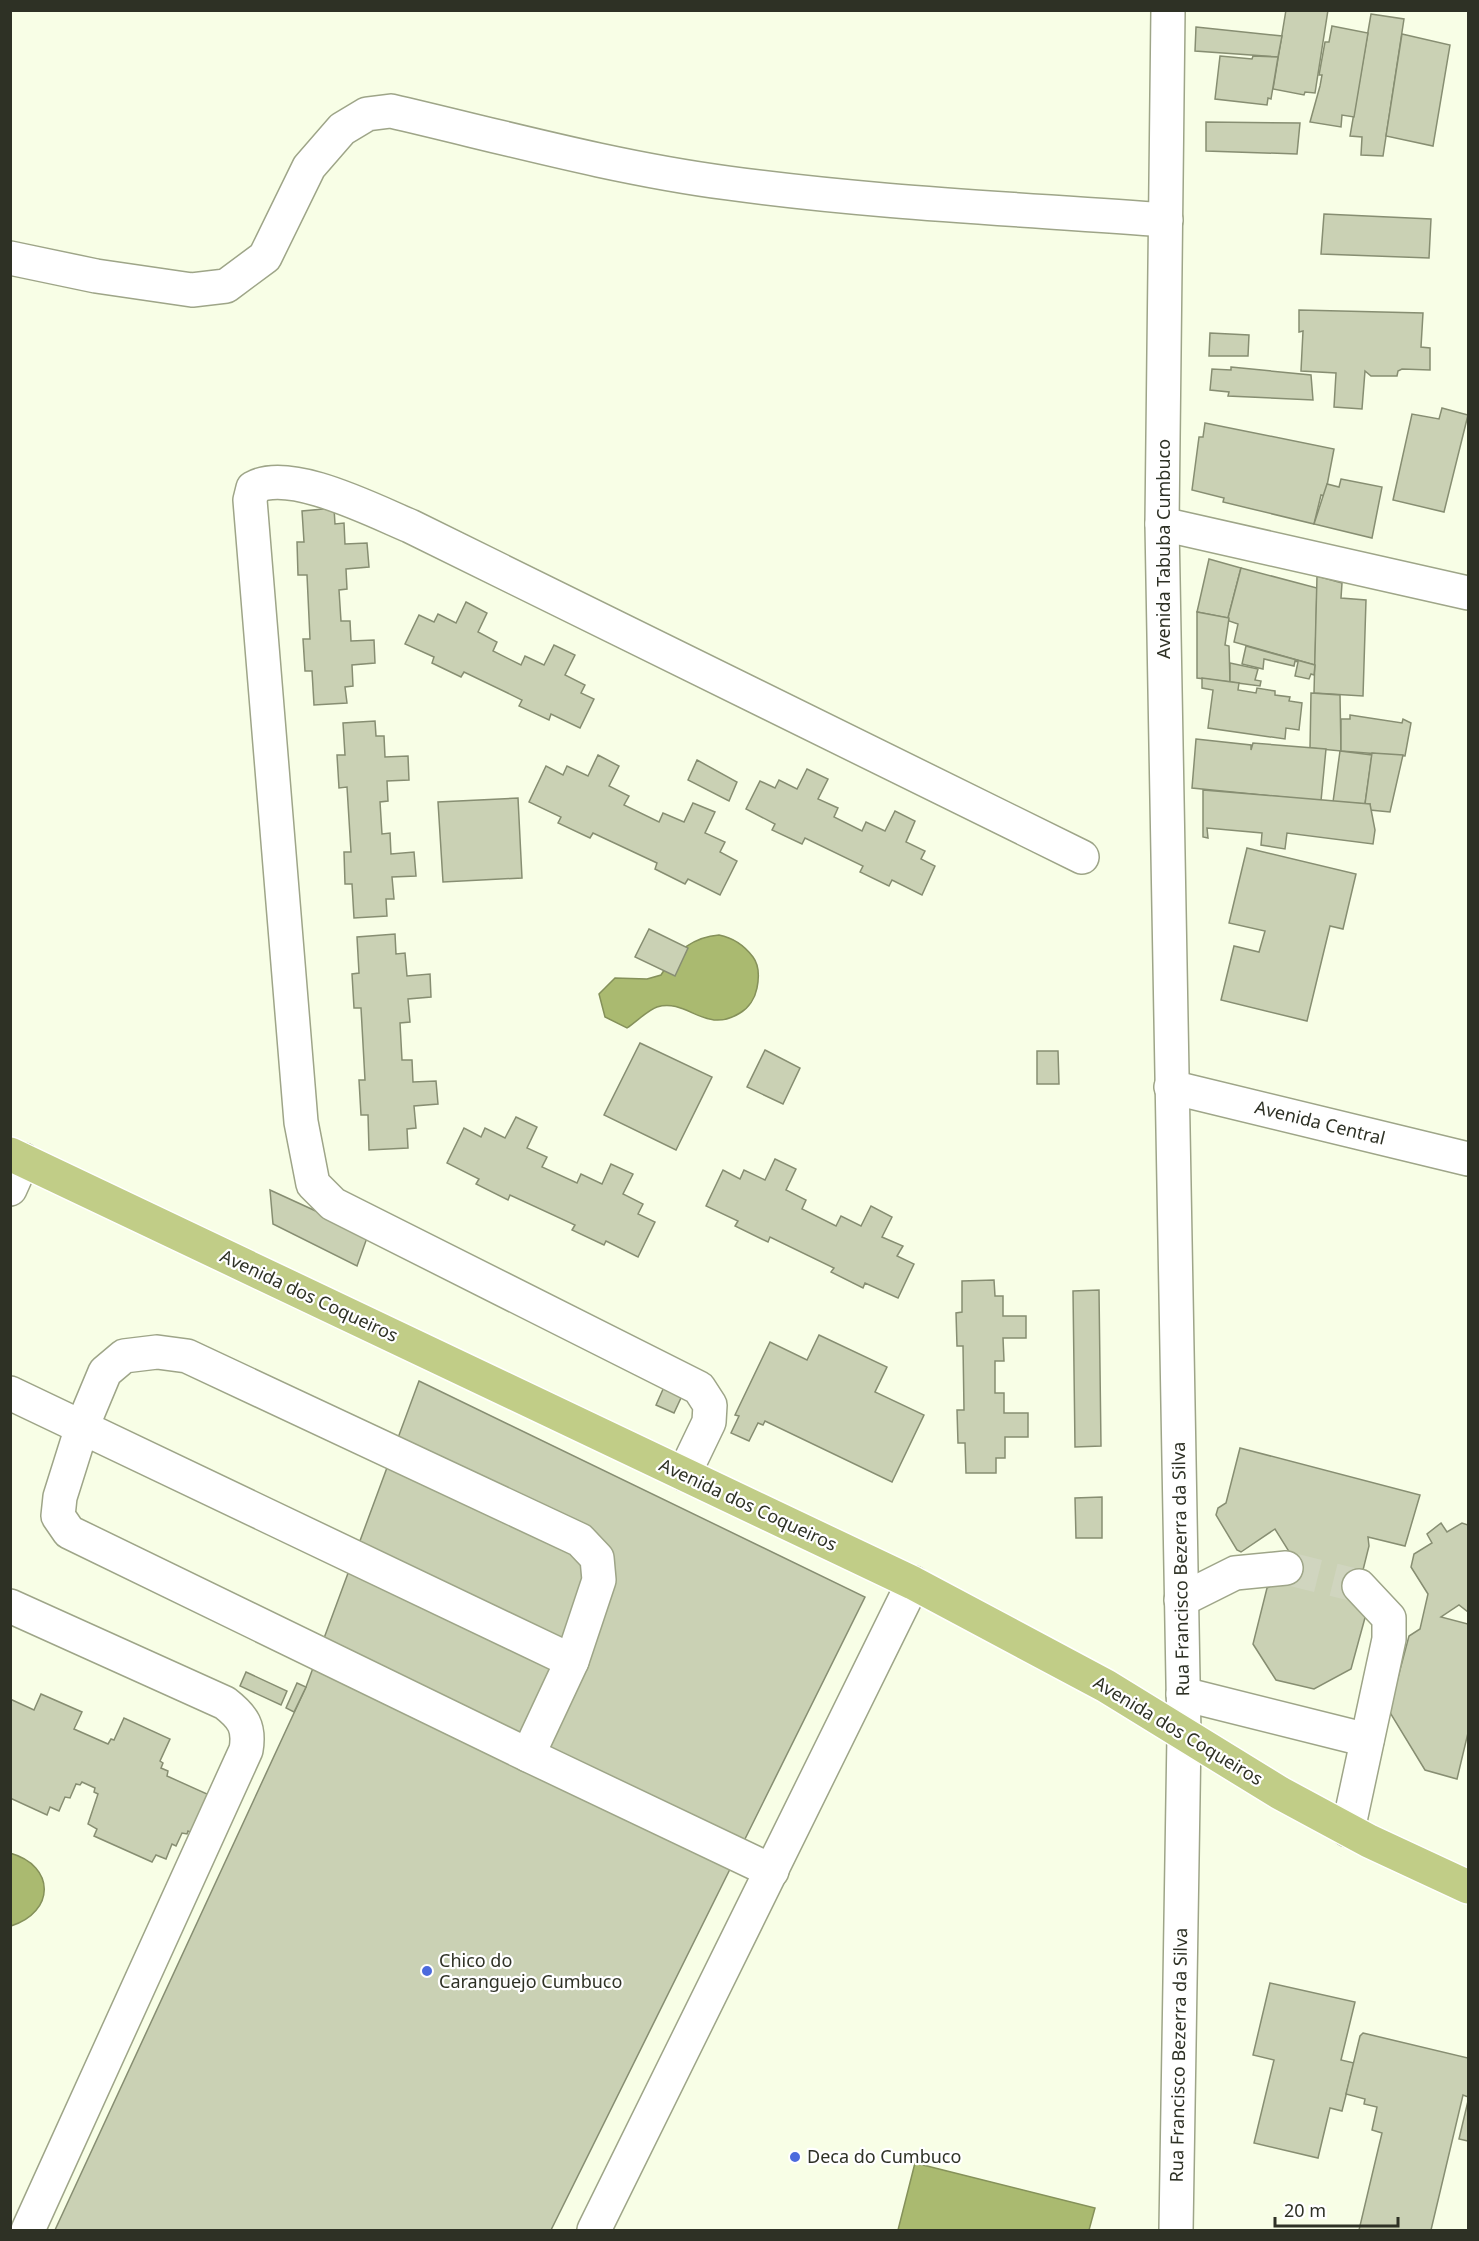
<svg xmlns="http://www.w3.org/2000/svg" width="1479" height="2241" viewBox="0 0 1479 2241" font-family="'Noto Sans',sans-serif">
<rect width="100%" height="100%" fill="#f8fee6"/>
<!-- water -->
<g fill="#aaba70" stroke="#85915a" stroke-width="1.5">
<path d="M 719,935 C 734,938 744,945 753,957 C 759,965 759,978 757,988 C 755,998 749,1008 740,1013 C 705,1035 688,998 657,1007 C 648,1010 636,1022 627,1028 L 605,1017 L 599,994 L 615,978 L 647,979 L 661,975 C 674,953 692,937 719,935 Z"/>
<path d="M 10,1853 C 56,1866 55,1912 11,1926 Z"/>
<polygon points="915,2163 1095,2208 1089,2230 898,2230"/>
</g>
<!-- building -->
<g fill="#cad1b4" stroke="#878e72" stroke-width="1.5">
<polygon points="1286,10 1328,10 1315,93 1305,92 1304,95 1273,89"/>
<polygon points="1371,14 1404,19 1383,156 1361,155 1362,137 1350,136"/>
<polygon points="1332,26 1368,33 1354,117 1342,115 1341,127 1310,122 1320,86 1322,75 1319,75 1325,42 1329,42"/>
<polygon points="1196,27 1282,36 1278,57 1195,51"/>
<polygon points="1402,34 1450,45 1433,146 1386,136"/>
<polygon points="1220,56 1252,59 1253,56 1278,57 1271,99 1268,98 1267,105 1215,99"/>
<polygon points="1206,122 1300,123 1297,154 1206,151"/>
<polygon points="1324,214 1431,219 1429,258 1321,254"/>
<polygon points="1299,310 1423,313 1421,347 1430,348 1430,370 1402,369 1398,371 1397,376 1371,376 1365,371 1362,409 1334,407 1336,373 1301,371 1303,331 1299,332"/>
<polygon points="1210,333 1249,335 1248,356 1209,356"/>
<polygon points="1231,367 1311,375 1313,400 1228,396 1229,392 1210,390 1212,369 1231,370"/>
<polygon points="1442,408 1468,415 1444,512 1393,500 1412,414 1439,419"/>
<polygon points="1205,423 1334,449 1325,496 1321,495 1314,524 1223,502 1224,498 1192,490 1199,437 1203,437"/>
<polygon points="1341,479 1382,487 1372,538 1314,524 1327,484 1339,487"/>
<polygon points="334,508 335,524 344,523 345,544 367,543 369,567 346,569 347,589 339,590 341,621 350,621 351,641 374,640 375,663 352,665 353,686 345,687 347,703 314,705 312,671 305,671 303,639 310,639 307,575 298,575 297,542 304,542 302,511"/>
<polygon points="1209,559 1241,568 1228,618 1197,612"/>
<polygon points="1241,568 1317,588 1315,665 1234,642 1238,624 1229,621 1228,618"/>
<polygon points="1317,576 1342,583 1341,598 1366,600 1363,696 1314,693"/>
<polygon points="466,602 487,613 478,632 497,642 493,651 521,665 525,656 544,665 554,645 575,655 565,675 585,685 581,693 594,699 580,728 551,714 549,720 519,706 522,700 464,672 461,677 432,663 434,657 405,644 419,615 434,622 438,614 456,623"/>
<polygon points="1197,612 1229,618 1225,645 1229,646 1230,682 1197,678"/>
<polygon points="1246,646 1315,665 1314,675 1311,674 1309,679 1295,676 1298,662 1295,661 1294,666 1264,659 1263,669 1242,664"/>
<polygon points="1230,663 1258,669 1255,680 1261,681 1260,686 1230,682"/>
<polygon points="1202,678 1239,683 1238,690 1256,693 1257,688 1275,691 1275,695 1290,697 1289,701 1302,703 1299,730 1286,728 1285,739 1208,728 1213,690 1202,688"/>
<polygon points="1311,693 1340,695 1341,751 1310,748"/>
<polygon points="1350,715 1402,723 1403,719 1411,723 1405,756 1341,751 1341,719 1350,719"/>
<polygon points="375,721 376,736 384,736 385,757 408,756 409,780 387,781 388,801 380,802 382,834 390,833 391,854 414,852 416,876 392,877 394,899 386,899 387,916 354,918 352,884 345,884 344,852 351,852 347,787 339,788 337,755 345,755 343,723"/>
<polygon points="1196,739 1251,745 1251,750 1253,743 1326,749 1321,801 1192,788"/>
<polygon points="1340,751 1372,755 1365,804 1333,802"/>
<polygon points="1372,753 1403,755 1390,812 1370,810 1370,804 1365,804"/>
<polygon points="598,755 619,766 609,786 629,796 624,805 659,822 663,813 684,822 693,803 715,812 705,833 725,842 720,852 737,861 720,895 688,879 685,884 655,869 657,863 593,833 590,838 558,823 561,817 529,802 546,766 563,775 567,766 588,776"/>
<polygon points="697,760 737,782 729,801 688,780"/>
<polygon points="807,769 828,779 818,799 838,808 834,817 862,831 866,822 885,831 895,811 915,821 906,842 925,851 921,859 935,866 922,895 892,880 889,886 860,872 863,866 805,838 802,844 772,830 775,824 746,809 760,781 775,788 779,780 797,789"/>
<polygon points="1203,790 1370,804 1375,830 1373,844 1287,833 1285,849 1261,845 1262,833 1207,828 1208,838 1203,837"/>
<polygon points="518,798 522,878 443,882 438,802"/>
<polygon points="1247,848 1356,874 1343,929 1330,926 1307,1021 1221,1000 1234,946 1259,952 1265,931 1229,923"/>
<polygon points="649,929 688,948 675,976 635,957"/>
<polygon points="395,934 396,954 405,953 407,976 430,974 431,997 408,999 410,1022 400,1023 402,1060 412,1060 413,1082 436,1081 438,1104 414,1106 416,1128 407,1129 408,1148 369,1150 368,1115 361,1115 359,1080 365,1080 361,1008 354,1008 352,974 359,973 357,937"/>
<polygon points="640,1043 712,1077 676,1150 604,1115"/>
<polygon points="765,1050 800,1068 783,1104 747,1087"/>
<polygon points="1037,1051 1058,1051 1059,1084 1037,1084"/>
<polygon points="516,1117 537,1127 527,1148 547,1157 542,1167 577,1183 581,1174 602,1184 611,1164 633,1174 623,1194 643,1204 638,1214 655,1222 638,1257 606,1241 604,1245 572,1230 575,1225 510,1195 508,1200 476,1184 479,1179 447,1163 464,1128 481,1137 485,1128 505,1138"/>
<polygon points="775,1159 796,1169 786,1190 806,1200 802,1209 836,1226 841,1216 861,1226 871,1206 892,1217 882,1237 903,1246 897,1256 914,1264 898,1298 865,1283 863,1288 831,1272 834,1268 770,1237 768,1242 735,1226 738,1221 706,1206 723,1170 740,1179 744,1170 765,1180"/>
<polygon points="270,1190 368,1235 357,1266 273,1224"/>
<polygon points="994,1280 995,1296 1003,1296 1003,1316 1026,1316 1026,1338 1003,1338 1004,1361 995,1361 995,1393 1004,1393 1004,1413 1028,1413 1028,1437 1005,1437 1005,1458 996,1458 996,1473 966,1473 965,1443 958,1443 957,1410 964,1410 963,1346 957,1346 956,1313 962,1312 962,1281"/>
<polygon points="1099,1290 1101,1446 1075,1447 1073,1291"/>
<polygon points="819,1335 887,1367 875,1392 924,1415 892,1482 765,1421 763,1425 758,1423 749,1441 731,1433 739,1416 735,1415 770,1342 807,1360"/>
<polygon points="668,1378 686,1387 674,1413 656,1405"/>
<polygon points="419,1381 865,1597 551,2230 55,2230 306,1687"/>
<polygon points="1240,1448 1420,1495 1405,1546 1368,1537 1369,1546 1356,1598 1366,1614 1351,1669 1314,1689 1276,1680 1253,1644 1267,1588 1283,1580 1290,1553 1275,1529 1241,1552 1237,1550 1216,1515 1218,1508 1226,1503"/>
<polygon points="1102,1497 1102,1538 1076,1538 1075,1498"/>
<polygon points="1441,1523 1447,1532 1462,1523 1468,1525 1468,1612 1459,1605 1441,1617 1468,1624 1468,1733 1457,1779 1425,1770 1389,1711 1409,1636 1420,1629 1428,1594 1411,1567 1414,1554 1432,1543 1427,1534"/>
<polygon points="246,1672 287,1691 281,1705 240,1686"/>
<polygon points="297,1683 306,1687 294,1712 286,1708"/>
<polygon points="41,1694 82,1712 74,1729 108,1744 111,1739 114,1740 124,1718 170,1739 160,1761 163,1763 161,1768 168,1771 167,1776 216,1798 198,1836 188,1831 187,1834 182,1833 176,1846 172,1844 166,1859 156,1855 152,1862 94,1836 97,1829 88,1824 98,1794 94,1792 95,1788 82,1782 80,1785 76,1784 70,1798 65,1797 59,1811 50,1807 47,1815 10,1798 10,1699 34,1710"/>
<polygon points="1270,1983 1355,2002 1341,2060 1354,2063 1342,2111 1330,2108 1318,2158 1254,2143 1274,2060 1253,2055"/>
<polygon points="1363,2033 1468,2058 1468,2097 1463,2095 1431,2230 1359,2230 1382,2133 1372,2130 1377,2107 1364,2104 1365,2099 1346,2094 1360,2036"/>
<polygon points="1468,2101 1468,2141 1459,2139"/>
</g>
<g fill="none" stroke-linecap="round" stroke-linejoin="round">
<!-- minor-tunnel -->
<polyline stroke="#d0d5bf" stroke-width="33" stroke-dasharray="33 16" stroke-linecap="butt" points="1286,1568 1359,1586"/>
<defs>
<g id="minor">
<polyline points="1168,10 1162,524 1184,1735 1176,2230"/>
<path d="M 10,258 L 96,276 L 192,290 L 226,286 L 265,257 L 309,167 L 342,129 L 367,114 L 391,111 C 503,137 614,168 728,183 C 873,203 1020,209 1166,220"/>
<polyline points="1162,524 1468,593"/>
<polyline points="1171,1087 1468,1159"/>
<polyline points="10,1189 23,1160"/>
<polyline points="10,1393 572,1661 528,1755 772,1871"/>
<path d="M 684,1474 L 709,1422 L 710,1405 L 699,1388 L 333,1204 L 313,1184 L 301,1122 L 250,500 L 253,488 C 289,467 374,511 410,526 L 1082,857"/>
<polyline points="1181,1600 1235,1573 1286,1568"/>
<path d="M 10,1606 L 225,1703 C 243,1717 250,1727 246,1750 L 28,2230"/>
<polyline points="1183,1694 1367,1740"/>
<polyline points="528,1755 69,1532 58,1516 60,1497 82,1427 105,1372 124,1356 157,1352 187,1356 580,1540 597,1558 599,1580 572,1661"/>
<polyline points="1348,1830 1389,1639 1389,1618 1359,1586"/>
<polyline points="594,2230 913,1583"/>
</g>
<polyline id="major" points="10,1154 913,1583 1106,1686 1280,1793 1369,1841 1468,1887"/>
</defs>
<!-- minor casing -->
<use href="#minor" stroke="#9ea588" stroke-width="36"/>
<!-- major casing -->
<use href="#major" stroke="#fff" stroke-width="36"/>
<!-- minor -->
<use href="#minor" stroke="#fff" stroke-width="33"/>
<!-- major -->
<use href="#major" stroke="#c1cd87" stroke-width="33"/>
</g>
<!-- markers -->
<g fill="#4b6add" stroke="#fff" stroke-width="2">
<circle cx="427" cy="1971" r="6"/>
<circle cx="795" cy="2157" r="6"/>
</g>
<g text-anchor="middle" stroke-width="4.5" stroke-linejoin="round" paint-order="stroke">
<!-- street labels -->
<g font-size="18" fill="#2e3125" stroke="#fff">
<text transform="translate(1164 549) rotate(-90)" y="6">Avenida Tabuba Cumbuco</text>
<text transform="translate(1320 1123) rotate(14)" y="6">Avenida Central</text>
<text transform="translate(309 1296) rotate(25)" y="6">Avenida dos Coqueiros</text>
<text transform="translate(748 1505) rotate(25)" y="6">Avenida dos Coqueiros</text>
<text transform="translate(1181 1569) rotate(-91)" y="6">Rua Francisco Bezerra da Silva</text>
<text transform="translate(1178 1731) rotate(31)" y="6">Avenida dos Coqueiros</text>
<text transform="translate(1179 2055) rotate(-89)" y="6">Rua Francisco Bezerra da Silva</text>
</g>
<!-- poi labels -->
<g font-size="18" fill="#2e3125" stroke="#fff" text-anchor="start">
<text x="439" y="1967">Chico do<tspan x="439" dy="21">Caranguejo Cumbuco</tspan></text>
<text x="807" y="2163">Deca do Cumbuco</text>
</g>
</g>
<!-- border -->
<rect width="1479" height="2241" fill="none" stroke="#2e3125" stroke-width="24"/>
<!-- scale -->
<path d="M1275 2217v9h123v-9" fill="none" stroke="#2e3125" stroke-width="3"/>
<text x="1284" y="2217" font-size="18" fill="#2e3125" stroke="#ffffff" stroke-width="4.5" paint-order="stroke">20 m</text>
</svg>
